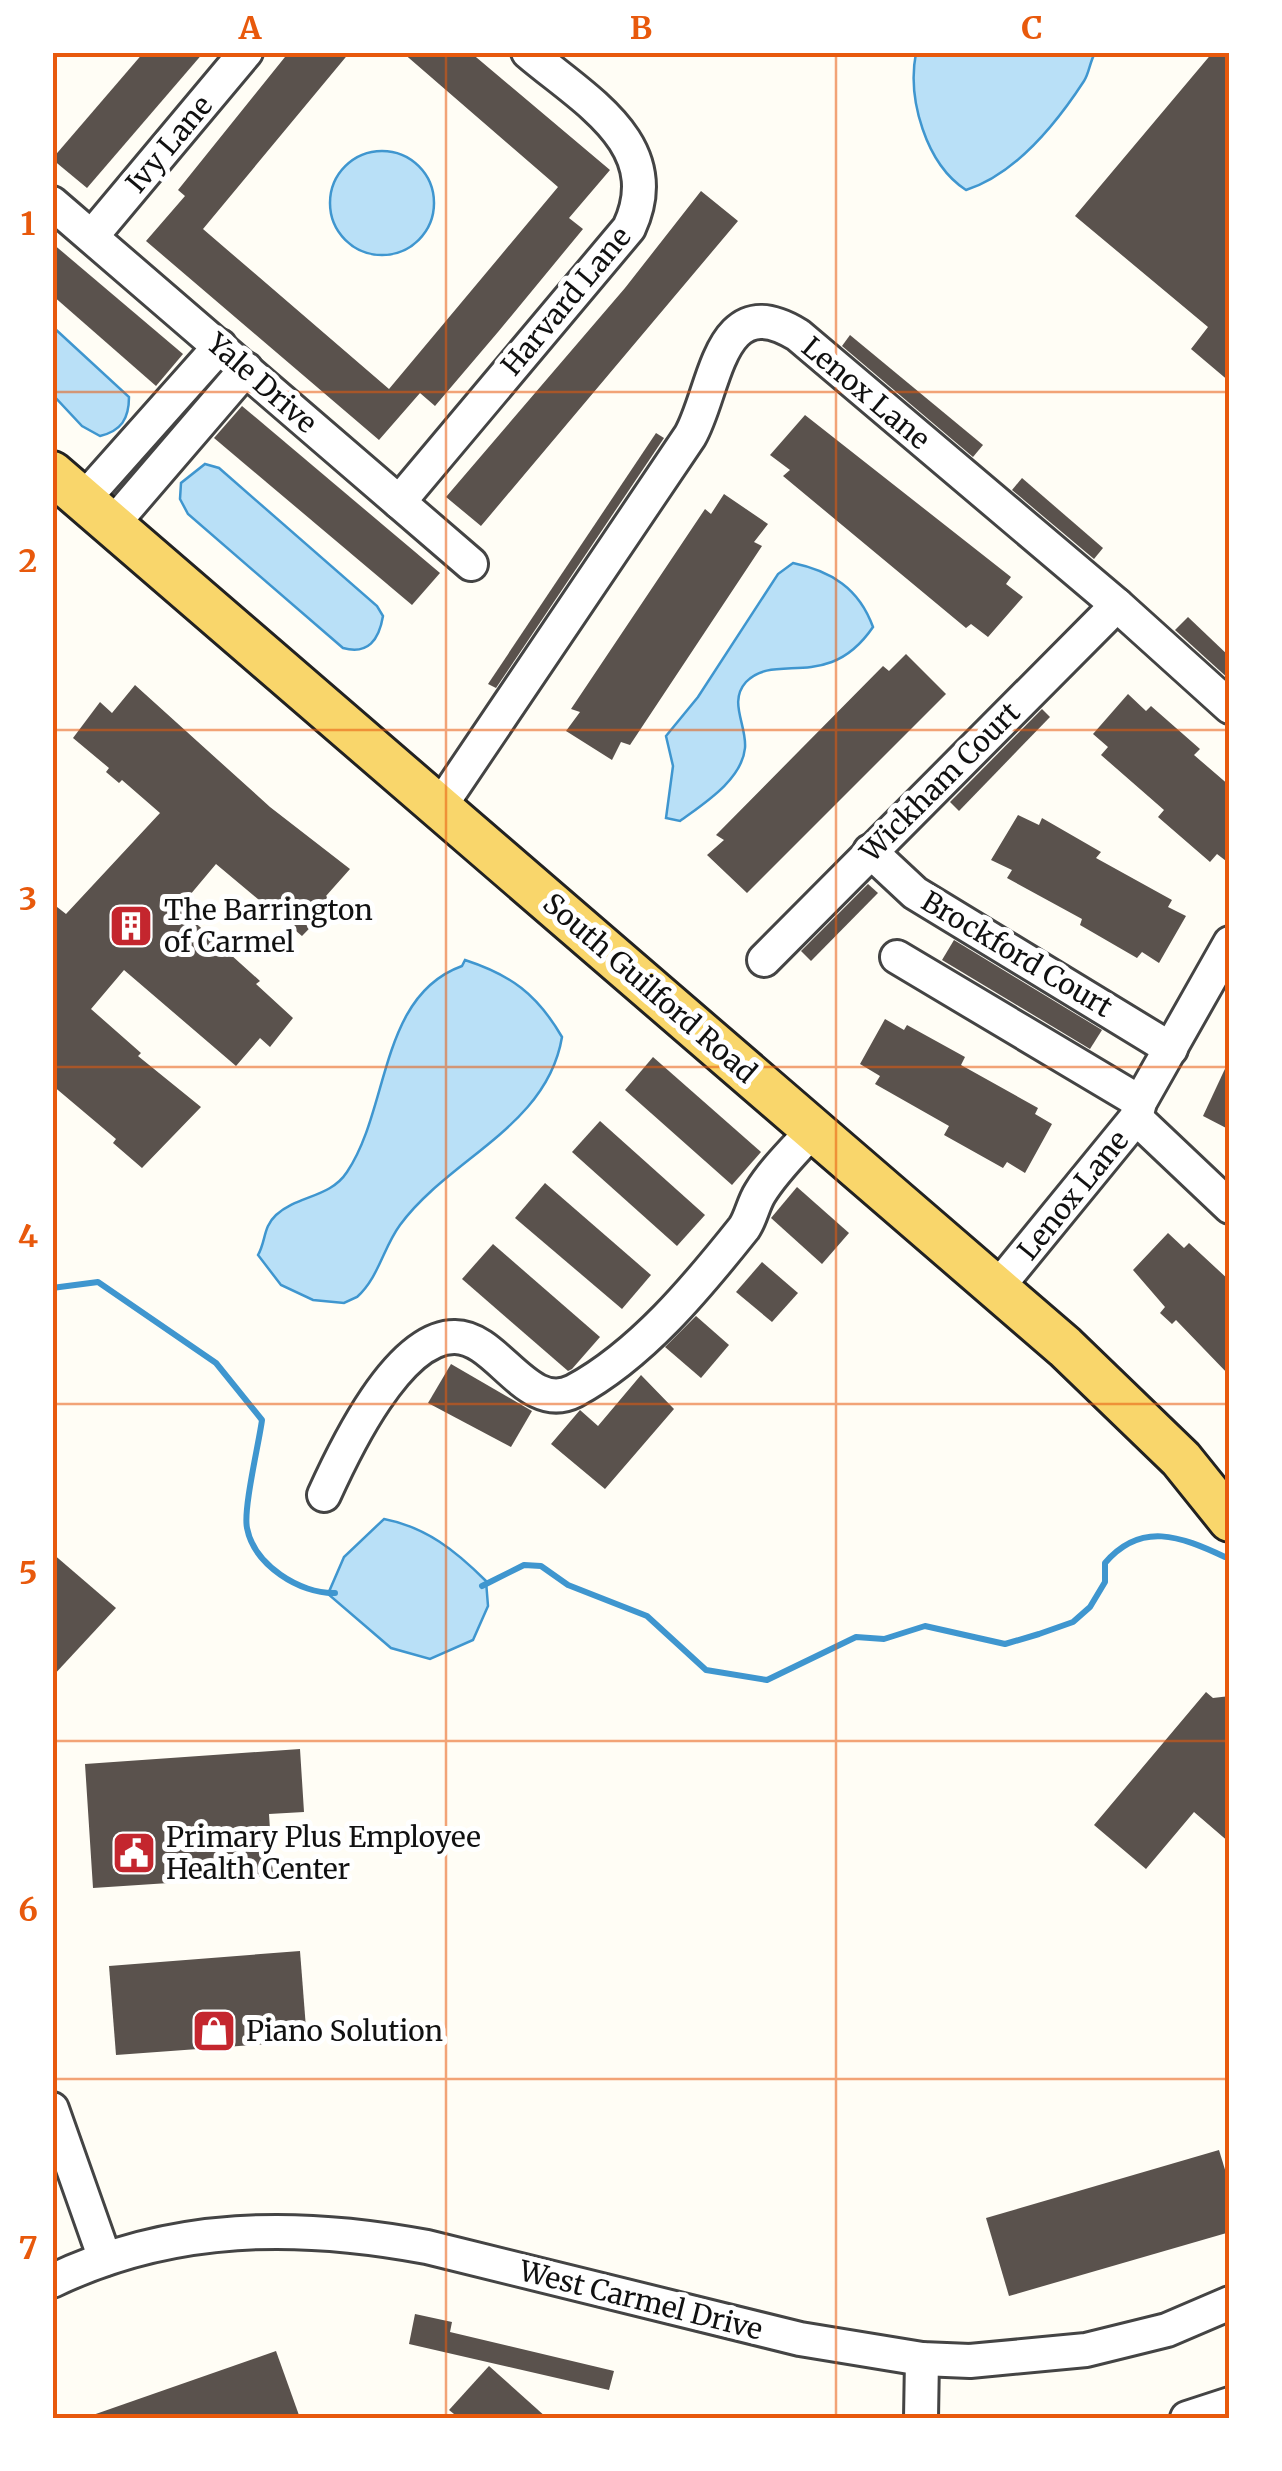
<svg xmlns="http://www.w3.org/2000/svg" width="1282" height="2471" viewBox="0 0 1282 2471" font-family="Merriweather,serif">
<rect width="100%" height="100%" fill="#fffdf5"/>
<!-- water -->
<g fill="#b9e0f7" stroke="#3f96cf" stroke-width="2.5">
<path d="M 916,53 L 916,52 L 1095,53 C 1090,61 1089,74 1084,81 C 1056,124 1016,174 966,190 C 926,164 907,99 916,53 Z"/>
<circle cx="382" cy="203" r="52"/>
<path d="M 53,327 L 129,397 C 129,419 121,431 100,436 L 82,426 L 53,395 Z"/>
<path d="M 205,464 L 219,468 L 377,606 L 383,616 C 379,640 368,655 343,648 L 188,514 L 180,499 L 181,483 Z"/>
<path d="M 793,563 C 831,571 859,588 873,627 C 828,693 776,651 746,682 C 728,702 747,725 745,748 C 742,780 703,804 680,821 L 666,818 L 673,766 L 666,736 L 698,697 L 778,574 Z"/>
<path d="M 465,960 C 511,975 537,994 562,1037 C 547,1127 449,1158 400,1225 C 383,1248 379,1277 357,1297 L 344,1303 L 313,1300 L 281,1285 L 258,1255 C 266,1241 263,1227 276,1215 C 298,1195 330,1198 347,1172 C 390,1108 379,996 462,966 Z"/>
<path d="M 384,1519 C 426,1527 456,1551 486,1581 L 488,1606 L 473,1640 L 430,1659 L 391,1648 L 328,1594 L 344,1557 Z"/>
</g>
<g fill="none" stroke-linecap="round" stroke-linejoin="round">
<!-- stream -->
<g stroke="#3f96cf" stroke-width="6">
<path d="M 52,1288 L 98,1282 L 216,1363 L 262,1420 C 259,1443 243,1509 247,1528 C 254,1565 300,1594 335,1593"/>
<path d="M 482,1586 L 524,1565 L 541,1566 L 568,1585 L 647,1616 L 706,1670 L 767,1680 L 856,1637 L 884,1639 L 925,1626 L 1005,1644 L 1039,1634 L 1073,1622 L 1090,1607 L 1105,1582 L 1105,1563 C 1141,1521 1180,1536 1225,1557"/>
</g>
</g>
<!-- building -->
<g fill="#5a524d">
<polygon points="144,52 204,52 87,188 52,159"/>
<polygon points="289,52 350,52 203,229 389,389 558,187 402,52 470,52 610,170 569,218 583,229 498,332 435,406 420,393 379,440 146,241 185,196 178,190"/>
<polygon points="1213,52 1230,52 1230,382 1191,349 1208,327 1075,216"/>
<polygon points="701,191 738,221 481,526 446,497 625,288"/>
<polygon points="52,243 183,354 156,386 52,295"/>
<polygon points="850,335 983,445 973,457 842,346"/>
<polygon points="242,406 440,573 412,605 214,438"/>
<polygon points="805,415 1011,577 1006,584 1023,597 988,637 971,624 966,628 783,476 790,470 770,455"/>
<polygon points="656,433 664,438 496,688 488,684"/>
<polygon points="1022,478 1103,548 1094,559 1012,490"/>
<polygon points="724,494 768,524 754,542 762,546 630,745 621,742 612,760 566,731 580,712 571,709 705,509 711,514"/>
<polygon points="1188,617 1230,657 1230,680 1175,630"/>
<polygon points="906,654 946,694 747,893 707,855 724,840 716,835 883,666 889,671"/>
<polygon points="135,685 270,807 350,869 326,896 334,903 302,936 216,864 179,908 260,981 256,984 293,1018 270,1047 260,1038 236,1066 124,970 91,1009 141,1053 138,1056 201,1107 142,1168 113,1143 116,1139 52,1085 52,903 66,914 160,813 122,780 119,783 106,772 109,768 73,738 100,702 112,713"/>
<polygon points="1128,694 1146,711 1151,706 1200,749 1194,755 1230,786 1230,864 1217,854 1210,862 1158,817 1164,810 1101,755 1108,747 1093,734"/>
<polygon points="1042,709 1050,717 959,811 950,802"/>
<polygon points="1018,815 1039,825 1042,818 1101,852 1096,858 1172,900 1168,907 1186,916 1159,963 1142,952 1137,958 1080,925 1082,919 1007,878 1012,870 991,860"/>
<polygon points="868,884 878,893 811,961 801,951"/>
<polygon points="954,940 1102,1030 1090,1049 942,960"/>
<polygon points="885,1019 904,1030 907,1025 965,1057 961,1065 1038,1108 1035,1114 1052,1124 1025,1173 1007,1162 1003,1168 944,1135 949,1126 875,1084 880,1076 860,1064"/>
<polygon points="653,1057 761,1152 732,1185 625,1090"/>
<polygon points="1230,1058 1230,1130 1203,1116"/>
<polygon points="600,1121 705,1215 677,1246 572,1152"/>
<polygon points="545,1183 651,1275 622,1309 515,1218"/>
<polygon points="797,1187 849,1233 822,1264 771,1218"/>
<polygon points="1168,1233 1184,1248 1189,1243 1230,1281 1230,1376 1176,1320 1172,1324 1160,1313 1165,1307 1133,1270"/>
<polygon points="493,1244 600,1337 572,1369 568,1371 462,1279"/>
<polygon points="762,1262 798,1293 772,1322 736,1292"/>
<polygon points="696,1316 729,1345 701,1378 665,1347"/>
<polygon points="451,1364 532,1411 511,1447 428,1403"/>
<polygon points="641,1375 674,1409 605,1489 551,1444 580,1410 598,1426"/>
<polygon points="52,1553 116,1608 52,1677"/>
<polygon points="1206,1692 1213,1698 1230,1696 1230,1843 1194,1812 1146,1869 1094,1825"/>
<polygon points="300,1749 304,1812 269,1814 273,1876 93,1888 85,1764"/>
<polygon points="300,1951 307,2041 116,2055 109,1966"/>
<polygon points="1219,2150 1230,2186 1230,2232 1009,2296 986,2218"/>
<polygon points="415,2314 452,2322 450,2332 614,2371 609,2390 409,2344"/>
<polygon points="276,2351 300,2418 90,2418 90,2416"/>
<polygon points="489,2366 547,2418 459,2418 449,2410"/>
</g>
<g fill="none" stroke-linecap="round" stroke-linejoin="round">
<defs>
<g id="minor">
<polyline points="52,203 471,564"/>
<polyline points="92,236 246,52"/>
<polyline points="83,500 220,346"/>
<path d="M 399,502 L 629,228 C 668,144 584,100 528,52"/>
<polyline points="112,525 246,369"/>
<path d="M 439,808 L 690,436 C 716,391 718,285 798,335 L 1117,605 L 1230,707"/>
<polyline points="870,851 915,893 1171,1049"/>
<polyline points="897,957 1140,1102"/>
<polyline points="764,960 1117,605"/>
<polyline points="1136,1118 1230,1207"/>
<polyline points="997,1288 1136,1118 1140,1102 1230,943"/>
<path d="M 324,1495 C 344,1451 398,1336 455,1337 C 498,1337 527,1415 574,1391 C 641,1355 697,1287 744,1228 C 751,1218 753,1204 760,1193 C 774,1170 795,1150 814,1129"/>
<polyline points="52,2109 105,2259"/>
<path d="M 52,2281 C 172,2223 299,2223 427,2247 L 800,2339 L 922,2359 L 970,2361 L 1086,2350 L 1167,2330 L 1230,2303"/>
<polyline points="921,2418 922,2359"/>
<polyline points="1187,2418 1230,2404"/>
</g>
<polyline id="major" points="52,473 1065,1347 1181,1459 1230,1520"/>
</defs>
<!-- minor casing -->
<use href="#minor" stroke="#444" stroke-width="38"/>
<!-- major casing -->
<use href="#major" stroke="#222" stroke-width="48"/>
<!-- minor -->
<use href="#minor" stroke="#fff" stroke-width="32"/>
<!-- major -->
<use href="#major" stroke="#f9d66b" stroke-width="42"/>
</g>
<!-- grid -->
<path fill="none" stroke="#e8590c" stroke-width="2.5" stroke-opacity="0.55" d="M 446,52 L 446,2418M 836,52 L 836,2418M 52,392 L 1230,392M 52,730 L 1230,730M 52,1067 L 1230,1067M 52,1404 L 1230,1404M 52,1741 L 1230,1741M 52,2079 L 1230,2079"/>
<!-- icons -->
<defs>
<symbol id="building-square" viewBox="-11 -11 22 22"><rect x="-9" y="-9" width="18" height="18" rx="4" fill="#c4262e" stroke="#fff"/><path d="M-4-6H4V6H1V3H-1V6H-4ZM-2.5-4.3h1.7v1.8h-1.7ZM.8-4.3h1.7v1.8H.8ZM-2.5-1h1.7V.8h-1.7ZM.8-1h1.7V.8H.8Z" fill="#fff"/></symbol>
<symbol id="civic-square" viewBox="-11 -11 22 22"><rect x="-9" y="-9" width="18" height="18" rx="4" fill="#c4262e" stroke="#fff"/><path d="M-.6-6.5H3V-4.5H.6V-3L4-1V1h2V6H-6V1h2V-1L-.6-3ZM-1.2 2.5V6h2.4V2.5Z" fill="#fff"/></symbol>
<symbol id="shop-square" viewBox="-11 -11 22 22"><rect x="-9" y="-9" width="18" height="18" rx="4" fill="#c4262e" stroke="#fff"/><path d="M-5-2.5h2.3a2.7 3.5 0 0 1 5.4 0H5L5.5 6h-11ZM-1.5-2.5h3a1.5 2.3 0 0 0-3 0Z" fill="#fff"/></symbol>
</defs>
<g fill-rule="evenodd">
<use href="#building-square" x="106" y="901" width="50" height="50"/>
<use href="#civic-square" x="109" y="1828" width="50" height="50"/>
<use href="#shop-square" x="189" y="2006" width="50" height="50"/>
</g>
<g text-anchor="middle" stroke-width="10" stroke-linejoin="round" paint-order="stroke">
<!-- street labels -->
<g font-size="28" fill="#111" stroke="#fff">
<text transform="translate(169 144) rotate(-50)" y="10">Ivy Lane</text>
<text transform="translate(566 301) rotate(-50)" y="10">Harvard Lane</text>
<text transform="translate(262 383) rotate(41)" y="10">Yale Drive</text>
<text transform="translate(866 393) rotate(40)" y="10">Lenox Lane</text>
<text transform="translate(940 782) rotate(-45)" y="10">Wickham Court</text>
<text transform="translate(1017 954) rotate(31)" y="10">Brockford Court</text>
<text transform="translate(650 988) rotate(41)" y="10">South Guilford Road</text>
<text transform="translate(1073 1195) rotate(-51)" y="10">Lenox Lane</text>
<text transform="translate(641 2300) rotate(14)" y="10">West Carmel Drive</text>
</g>
<!-- poi labels -->
<g font-size="28" fill="#111" stroke="#fff" text-anchor="start">
<text x="164" y="920">The Barrington<tspan x="164" dy="32">of Carmel</tspan></text>
<text x="166" y="1847">Primary Plus Employee<tspan x="166" dy="32">Health Center</tspan></text>
<text x="246" y="2041">Piano Solution</text>
</g>
</g>
<!-- border -->
<rect width="1282" height="2471" fill="none" stroke="#ffffff" stroke-width="110"/>
<rect x="55" y="55" width="1172" height="2361" fill="none" stroke="#e8590c" stroke-width="4"/>
<g font-size="32" text-anchor="middle" font-weight="bold" fill="#e8590c">
<text x="250" y="39">A</text>
<text x="641" y="39">B</text>
<text x="1032" y="39">C</text>
<text x="28" y="235">1</text>
<text x="28" y="572">2</text>
<text x="28" y="910">3</text>
<text x="28" y="1247">4</text>
<text x="28" y="1584">5</text>
<text x="28" y="1921">6</text>
<text x="28" y="2259">7</text>
</g>
</svg>
